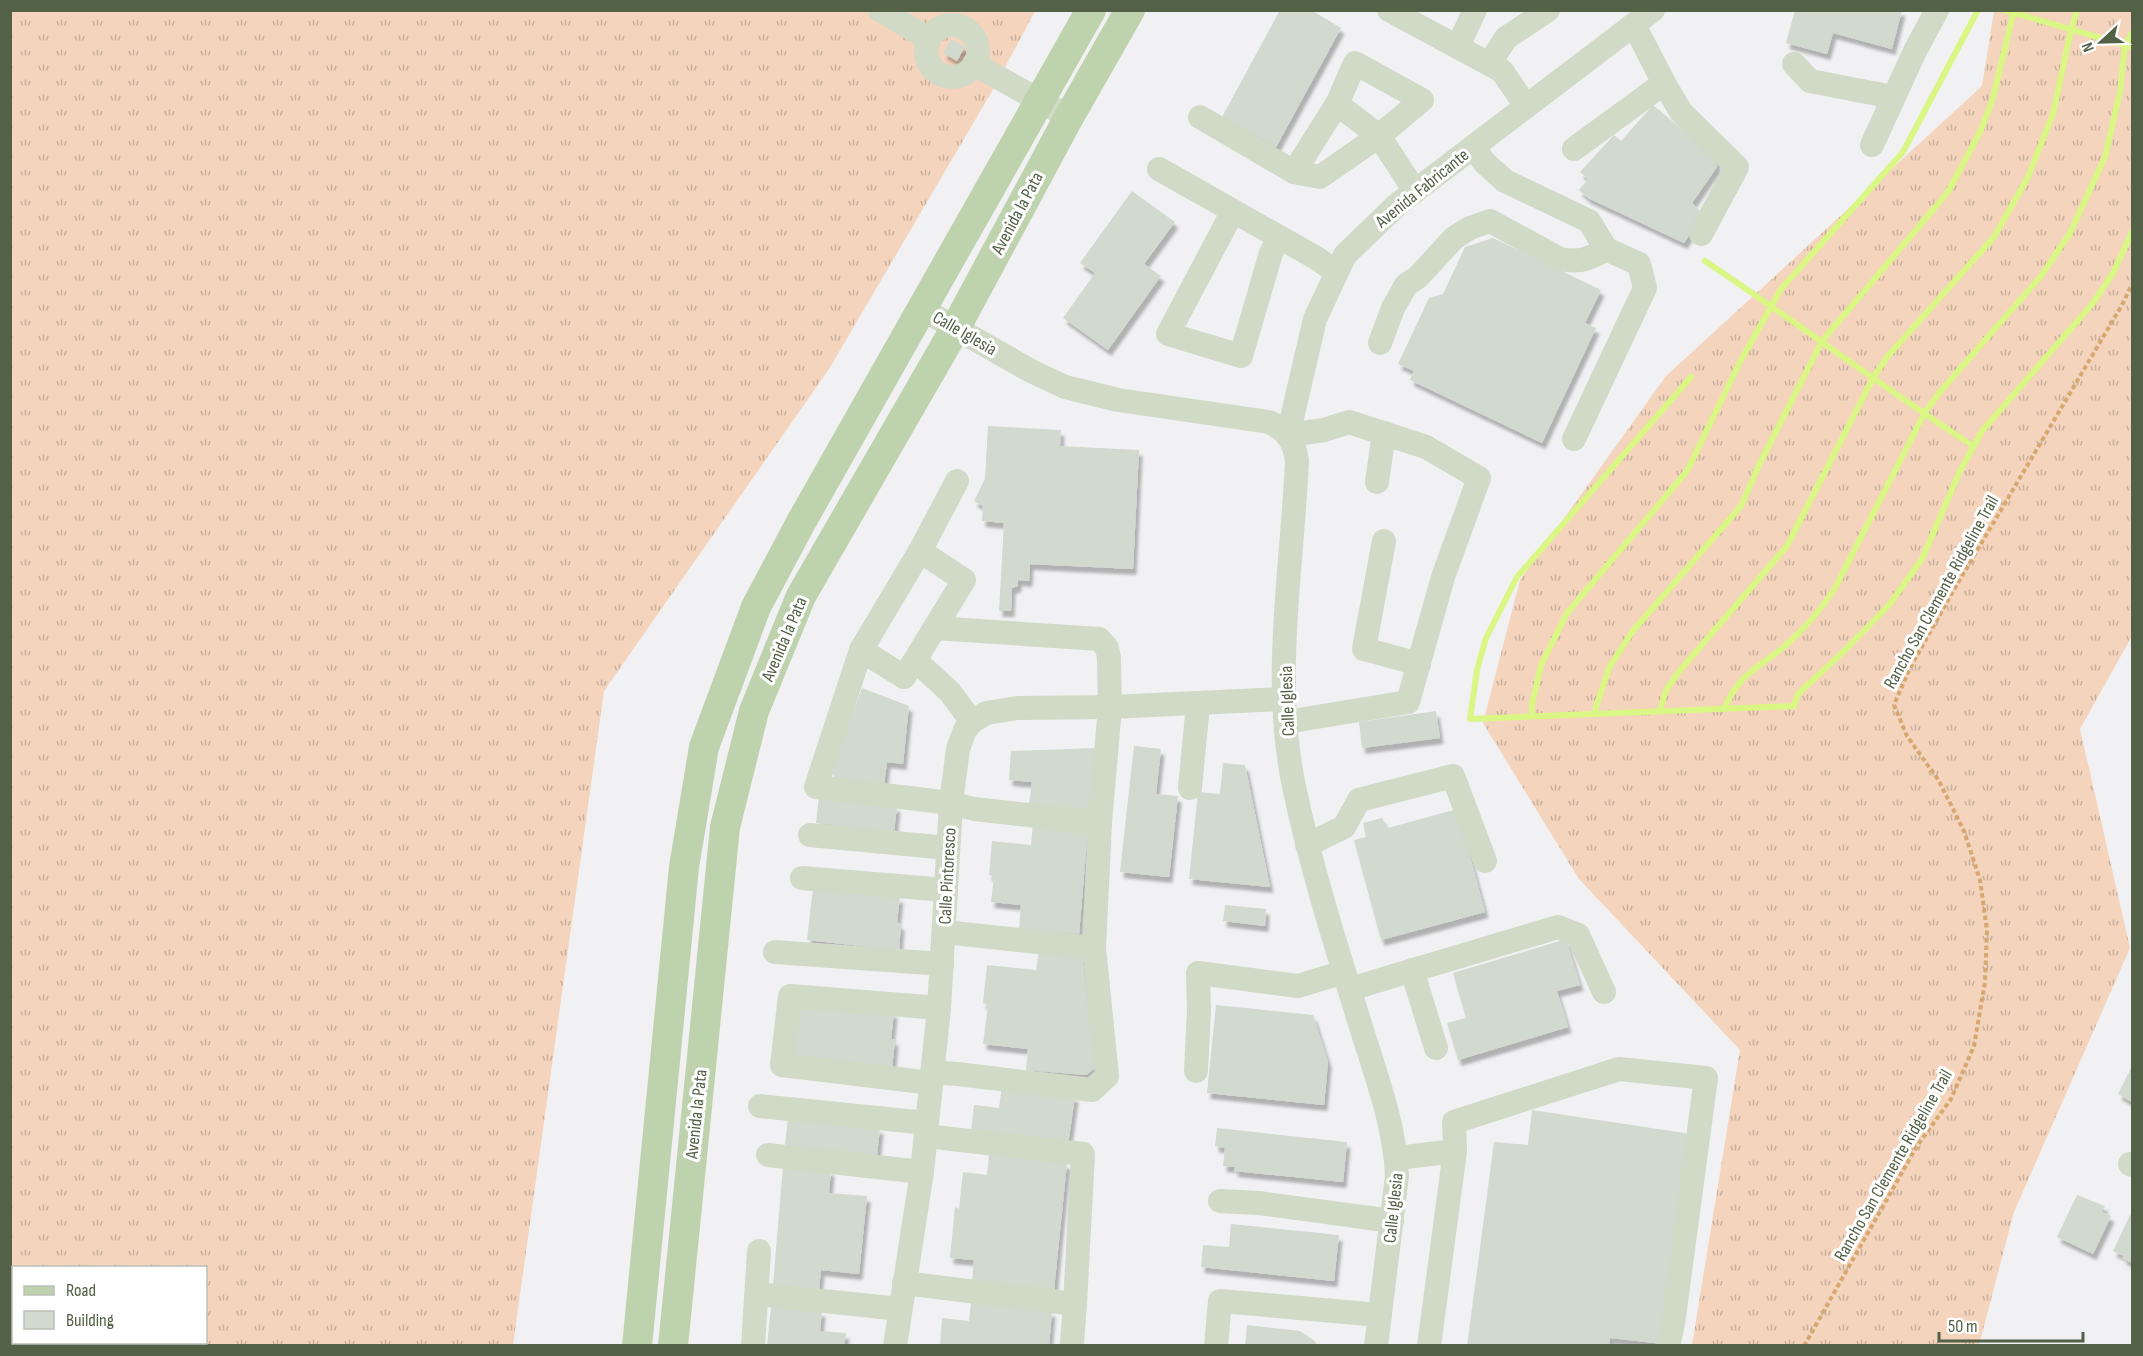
<svg xmlns="http://www.w3.org/2000/svg" width="2143" height="1356" viewBox="0 0 2143 1356" font-family="'Sofia Sans Condensed',sans-serif">
<defs>
<pattern id="grass-tufts" width="24" height="20" patternUnits="userSpaceOnUse" patternTransform="scale(1.5)"><rect width="24" height="20" fill="#f4d4bc"/><path d="M3 7l-1-3M5 7V3M7 7l1-3M15 17l-1-3M17 17v-4M19 17l1-3" fill="none" stroke="#c8af9b"/></pattern>
<filter id="shadow"><feDropShadow dx="3.5" dy="6" stdDeviation="1.5" flood-color="#0004"/></filter>
</defs>
<rect width="100%" height="100%" fill="#f1f1f3"/>
<!-- grass -->
<g fill="url(#grass-tufts)" fill-rule="evenodd">
<path d="M 10,11 L 1035,11 L 995,86 L 829,369 L 604,691 L 513,1345 L 11,1345 ZM 14,1268 L 206,1268 L 206,1342 L 14,1342 Z"/>
<polygon points="1994,11 2132,11 2132,636 2080,729 2130,948 2014,1212 1979,1345 1692,1345 1740,1050 1579,879 1483,723 1520,580 1666,376 1982,86"/>
</g>
<g fill="none" stroke-linecap="round" stroke-linejoin="round">
<!-- stream -->
<g stroke="#daf684" stroke-width="6">
<polyline points="2004,10 2132,47"/>
<path d="M 1705,261 C 1795,321 1882,387 1973,446"/>
<polyline points="1691,377 1517,577 1486,638 1477,670 1470,719 1794,706 1798,694 1844,651 1889,605 1922,559 1960,471 1982,431 2093,303 2113,273 2132,232"/>
<path d="M 1724,709 C 1739,673 1759,668 1786,645 C 1805,628 1821,610 1835,588 L 1924,414 L 1939,393 L 2041,276 L 2070,233 L 2105,157 L 2120,92 L 2125,45 L 2132,33"/>
<polyline points="1660,711 1666,690 1681,669 1787,546 1873,378 1887,357 1994,237 2028,177 2053,114 2071,30 2077,10"/>
<polyline points="1595,714 1596,707 1609,668 1632,632 1741,506 1759,465 1822,341 1948,192 1981,130 1993,98 2014,10"/>
<polyline points="1532,716 1532,704 1541,665 1567,613 1687,471 1741,360 1781,289 1903,152 1978,10"/>
</g>
</g>
<!-- building -->
<g fill="#d2d9cf" filter="url(#shadow)">
<polygon points="1280,10 1311,10 1341,28 1276,147 1222,117"/>
<polygon points="1795,10 1902,10 1892,49 1833,33 1827,54 1786,43"/>
<polygon points="951,39 965,47 957,61 943,53"/>
<polygon points="1653,105 1717,159 1717,167 1692,203 1703,214 1684,243 1588,198 1579,190 1588,179 1580,172 1614,135 1621,141"/>
<polygon points="1132,191 1175,222 1144,264 1161,276 1108,350 1063,318 1095,273 1080,263"/>
<polygon points="1493,238 1601,290 1585,323 1596,328 1542,443 1410,380 1414,371 1398,364 1429,298 1443,294 1465,247"/>
<polygon points="988,426 1061,430 1060,446 1139,450 1133,569 1030,564 1029,581 1018,580 1018,586 1012,588 1011,611 999,611 1004,523 982,521 983,506 974,501 985,479"/>
<polygon points="862,688 909,706 903,764 887,762 884,785 837,780 831,771"/>
<polygon points="1436,711 1440,738 1362,748 1359,722"/>
<polygon points="1134,746 1161,749 1156,794 1178,796 1169,877 1120,872"/>
<polygon points="1097,748 1090,810 1029,804 1032,782 1009,780 1011,751"/>
<polygon points="1223,763 1245,765 1270,887 1189,879 1198,792 1220,794"/>
<polygon points="819,797 897,806 894,832 816,823"/>
<polygon points="1457,809 1485,912 1381,940 1354,840 1366,837 1363,823 1382,818 1388,828"/>
<polygon points="1033,823 1088,829 1079,934 1019,928 1021,905 991,902 994,876 989,875 992,841 1031,845"/>
<polygon points="813,888 900,897 897,922 901,925 899,950 807,940"/>
<polygon points="1225,905 1266,909 1265,926 1223,921"/>
<polygon points="1566,939 1580,985 1557,991 1568,1027 1458,1060 1447,1023 1466,1018 1453,973"/>
<polygon points="1039,950 1082,955 1095,1068 1086,1075 1026,1070 1028,1049 983,1044 988,1005 983,1003 987,965 1036,970"/>
<polygon points="800,1001 894,1012 891,1039 895,1040 892,1068 793,1056"/>
<polygon points="1216,1005 1313,1015 1328,1062 1324,1105 1207,1093"/>
<polygon points="2132,1066 2132,1102 2118,1094"/>
<polygon points="1002,1086 1075,1096 1068,1145 971,1132 974,1105 999,1108"/>
<polygon points="1532,1110 1691,1134 1664,1344 1610,1338 1609,1346 1467,1346 1494,1142 1528,1145"/>
<polygon points="788,1118 880,1128 877,1155 785,1145"/>
<polygon points="1217,1128 1347,1142 1343,1182 1234,1171 1235,1167 1223,1166 1225,1148 1215,1146"/>
<polygon points="989,1155 1067,1163 1054,1290 972,1281 974,1260 950,1258 955,1207 959,1209 963,1172 987,1175"/>
<polygon points="783,1166 831,1170 829,1193 867,1196 859,1274 821,1270 819,1289 773,1285"/>
<polygon points="2077,1195 2105,1206 2102,1212 2111,1216 2093,1254 2057,1237"/>
<polygon points="2130,1215 2132,1216 2132,1263 2122,1258 2124,1256 2113,1251"/>
<polygon points="1231,1224 1339,1235 1334,1281 1201,1267 1203,1245 1229,1247"/>
<polygon points="971,1303 1052,1311 1049,1346 940,1346 942,1318 969,1321"/>
<polygon points="771,1307 822,1311 820,1331 846,1333 844,1346 767,1346"/>
<polygon points="1247,1325 1300,1331 1315,1341 1317,1346 1245,1346"/>
</g>
<g fill="none" stroke-linecap="round" stroke-linejoin="round">
<!-- path -->
<polyline stroke="#d6a870" stroke-width="4" stroke-dasharray="4.5 3" stroke-linecap="butt" points="1804,1346 1917,1146 1951,1099 1974,1046 1985,982 1987,930 1980,880 1964,831 1939,781 1907,736 1894,705 1910,668 1952,593 2122,305 2132,284"/>
<!-- minor -->
<g stroke="#d0dac6" stroke-width="24">
<polyline points="880,10 929,39"/>
<polyline points="1389,10 1502,71 1526,106"/>
<circle cx="952" cy="51" r="26"/>
<polyline points="1458,46 1475,10"/>
<polyline points="1490,63 1506,38 1548,10"/>
<polyline points="974,64 1069,117"/>
<polyline points="1794,64 1810,81 1893,97"/>
<polyline points="1664,83 1681,112 1737,167 1701,234"/>
<polyline points="1200,117 1294,172 1337,104 1379,136 1415,191"/>
<polyline points="1872,145 1915,51 1937,10"/>
<polyline points="1473,147 1485,163 1505,181 1589,221 1606,249 1639,264 1645,288 1574,439"/>
<polyline points="1574,149 1664,83 1634,25"/>
<polyline points="1159,169 1318,259 1336,272"/>
<polyline points="1294,172 1320,177 1379,136 1422,100 1355,63 1337,104"/>
<polyline points="1233,211 1168,334 1241,356 1271,253 1279,237"/>
<path d="M 922,309 L 1031,371 L 1065,387 L 1118,400 L 1269,422 C 1287,430 1295,443 1297,461 C 1292,571 1271,683 1295,791 C 1312,871 1337,949 1361,1027 C 1376,1076 1395,1125 1397,1176 L 1376,1346"/>
<path d="M 1380,343 L 1393,308 L 1406,285 L 1418,277 L 1454,238 L 1470,228 L 1490,221 L 1560,259 C 1579,263 1590,259 1606,249"/>
<polyline points="1377,482 1384,433"/>
<polyline points="1384,541 1364,649 1419,664"/>
<polyline points="920,551 957,481"/>
<polyline points="935,628 1099,639 1107,648 1109,657 1110,707 1100,823 1094,948"/>
<polyline points="861,650 816,787 951,803 974,809 1100,823"/>
<polyline points="915,660 964,580 920,551 861,650 904,677 915,660 950,692 972,722"/>
<polyline points="1286,722 1408,702 1443,577 1479,478 1426,447 1349,422 1324,430 1288,435 1315,319 1345,255 1398,204 1653,10"/>
<polyline points="1190,788 1198,704"/>
<polyline points="810,835 948,848"/>
<polyline points="1307,845 1344,827 1359,800 1453,776 1485,861"/>
<polyline points="802,878 946,890"/>
<polyline points="775,952 942,964"/>
<polyline points="1412,970 1436,1048"/>
<polyline points="1350,989 1558,927 1578,935 1604,992"/>
<polyline points="1196,1071 1199,1011 1198,973 1298,986 1344,972"/>
<polyline points="932,1072 957,1074 1092,1090 1107,1076 1094,948 944,932"/>
<polyline points="931,1083 782,1065 790,996 939,1008"/>
<polyline points="760,1106 927,1123"/>
<polyline points="768,1155 922,1172"/>
<polyline points="1397,1158 1455,1151 1454,1122 1619,1069 1706,1078 1673,1324 1668,1346"/>
<polyline points="2130,1164 2132,1165"/>
<polyline points="1220,1201 1259,1203 1392,1221"/>
<polyline points="904,1283 1075,1304 1083,1154 926,1136"/>
<polyline points="757,1294 900,1309"/>
<polyline points="1072,1343 1075,1304"/>
<polyline points="753,1346 759,1251"/>
<polyline points="895,1346 922,1172 939,1008 951,803 958,749 965,730 972,722 986,713 1017,708 1110,707 1284,699"/>
<polyline points="1216,1346 1220,1301 1380,1315"/>
<polyline points="1429,1346 1455,1151"/>
</g>
<!-- major -->
<g stroke="#bfd2ae" stroke-width="30">
<polyline points="637,1346 684,867 704,747 756,607 800,524 1091,10"/>
<polyline points="673,1346 725,827 754,711 801,596 955,329 1069,117 1130,10"/>
</g>
</g>
<g text-anchor="middle" stroke-width="6" stroke-linejoin="round" paint-order="stroke">
<!-- street labels -->
<g font-size="18" fill="#536146" stroke="#fff">
<text transform="translate(1422 188) rotate(-39)" y="6">Avenida Fabricante</text>
<text transform="translate(1017 213) rotate(-62)" y="6">Avenida la Pata</text>
<text transform="translate(965 333) rotate(30)" y="6">Calle Iglesia</text>
<text transform="translate(1941 592) rotate(-61)" y="6">Rancho San Clemente Ridgeline Trail</text>
<text transform="translate(784 639) rotate(-67)" y="6">Avenida la Pata</text>
<text transform="translate(1287 701) rotate(-92)" y="6">Calle Iglesia</text>
<text transform="translate(947 876) rotate(-87)" y="6">Calle Pintoresco</text>
<text transform="translate(696 1114) rotate(-84)" y="6">Avenida la Pata</text>
<text transform="translate(1893 1165) rotate(-60)" y="6">Rancho San Clemente Ridgeline Trail</text>
<text transform="translate(1393 1208) rotate(-84)" y="6">Calle Iglesia</text>
</g>
</g>
<!-- border -->
<rect width="2143" height="1356" fill="none" stroke="#536146" stroke-width="24"/>
<!-- legend -->
<rect x="12" y="1266" width="195" height="78" fill="#ffffff" stroke="#bac0b5" stroke-width="1.5"/>
<rect x="24" y="1286" width="30" height="9" fill="#bfd2ae" stroke="#bac0b5" stroke-width="1.5"/>
<text x="66" y="1296" font-size="18" fill="#536146">Road</text>
<rect x="24" y="1311" width="30" height="18" fill="#d2d9cf" stroke="#bac0b5" stroke-width="1.5"/>
<text x="66" y="1326" font-size="18" fill="#536146">Building</text>
<!-- north arrow -->
<g transform="translate(2101 42) rotate(248)" stroke="#ffffff" stroke-width="4.5" paint-order="stroke">
<path d="M0-4.5L10 22L0 15L-10 22Z" fill="#536146"/>
<text y="-9" font-size="16" font-weight="bold" text-anchor="middle" fill="#536146">N</text>
</g>
<!-- scale -->
<path d="M1939 1332v9h144v-9" fill="none" stroke="#536146" stroke-width="3"/>
<text x="1948" y="1332" font-size="18" fill="#536146" stroke="#ffffff" stroke-width="4.5" paint-order="stroke">50 m</text>
</svg>
